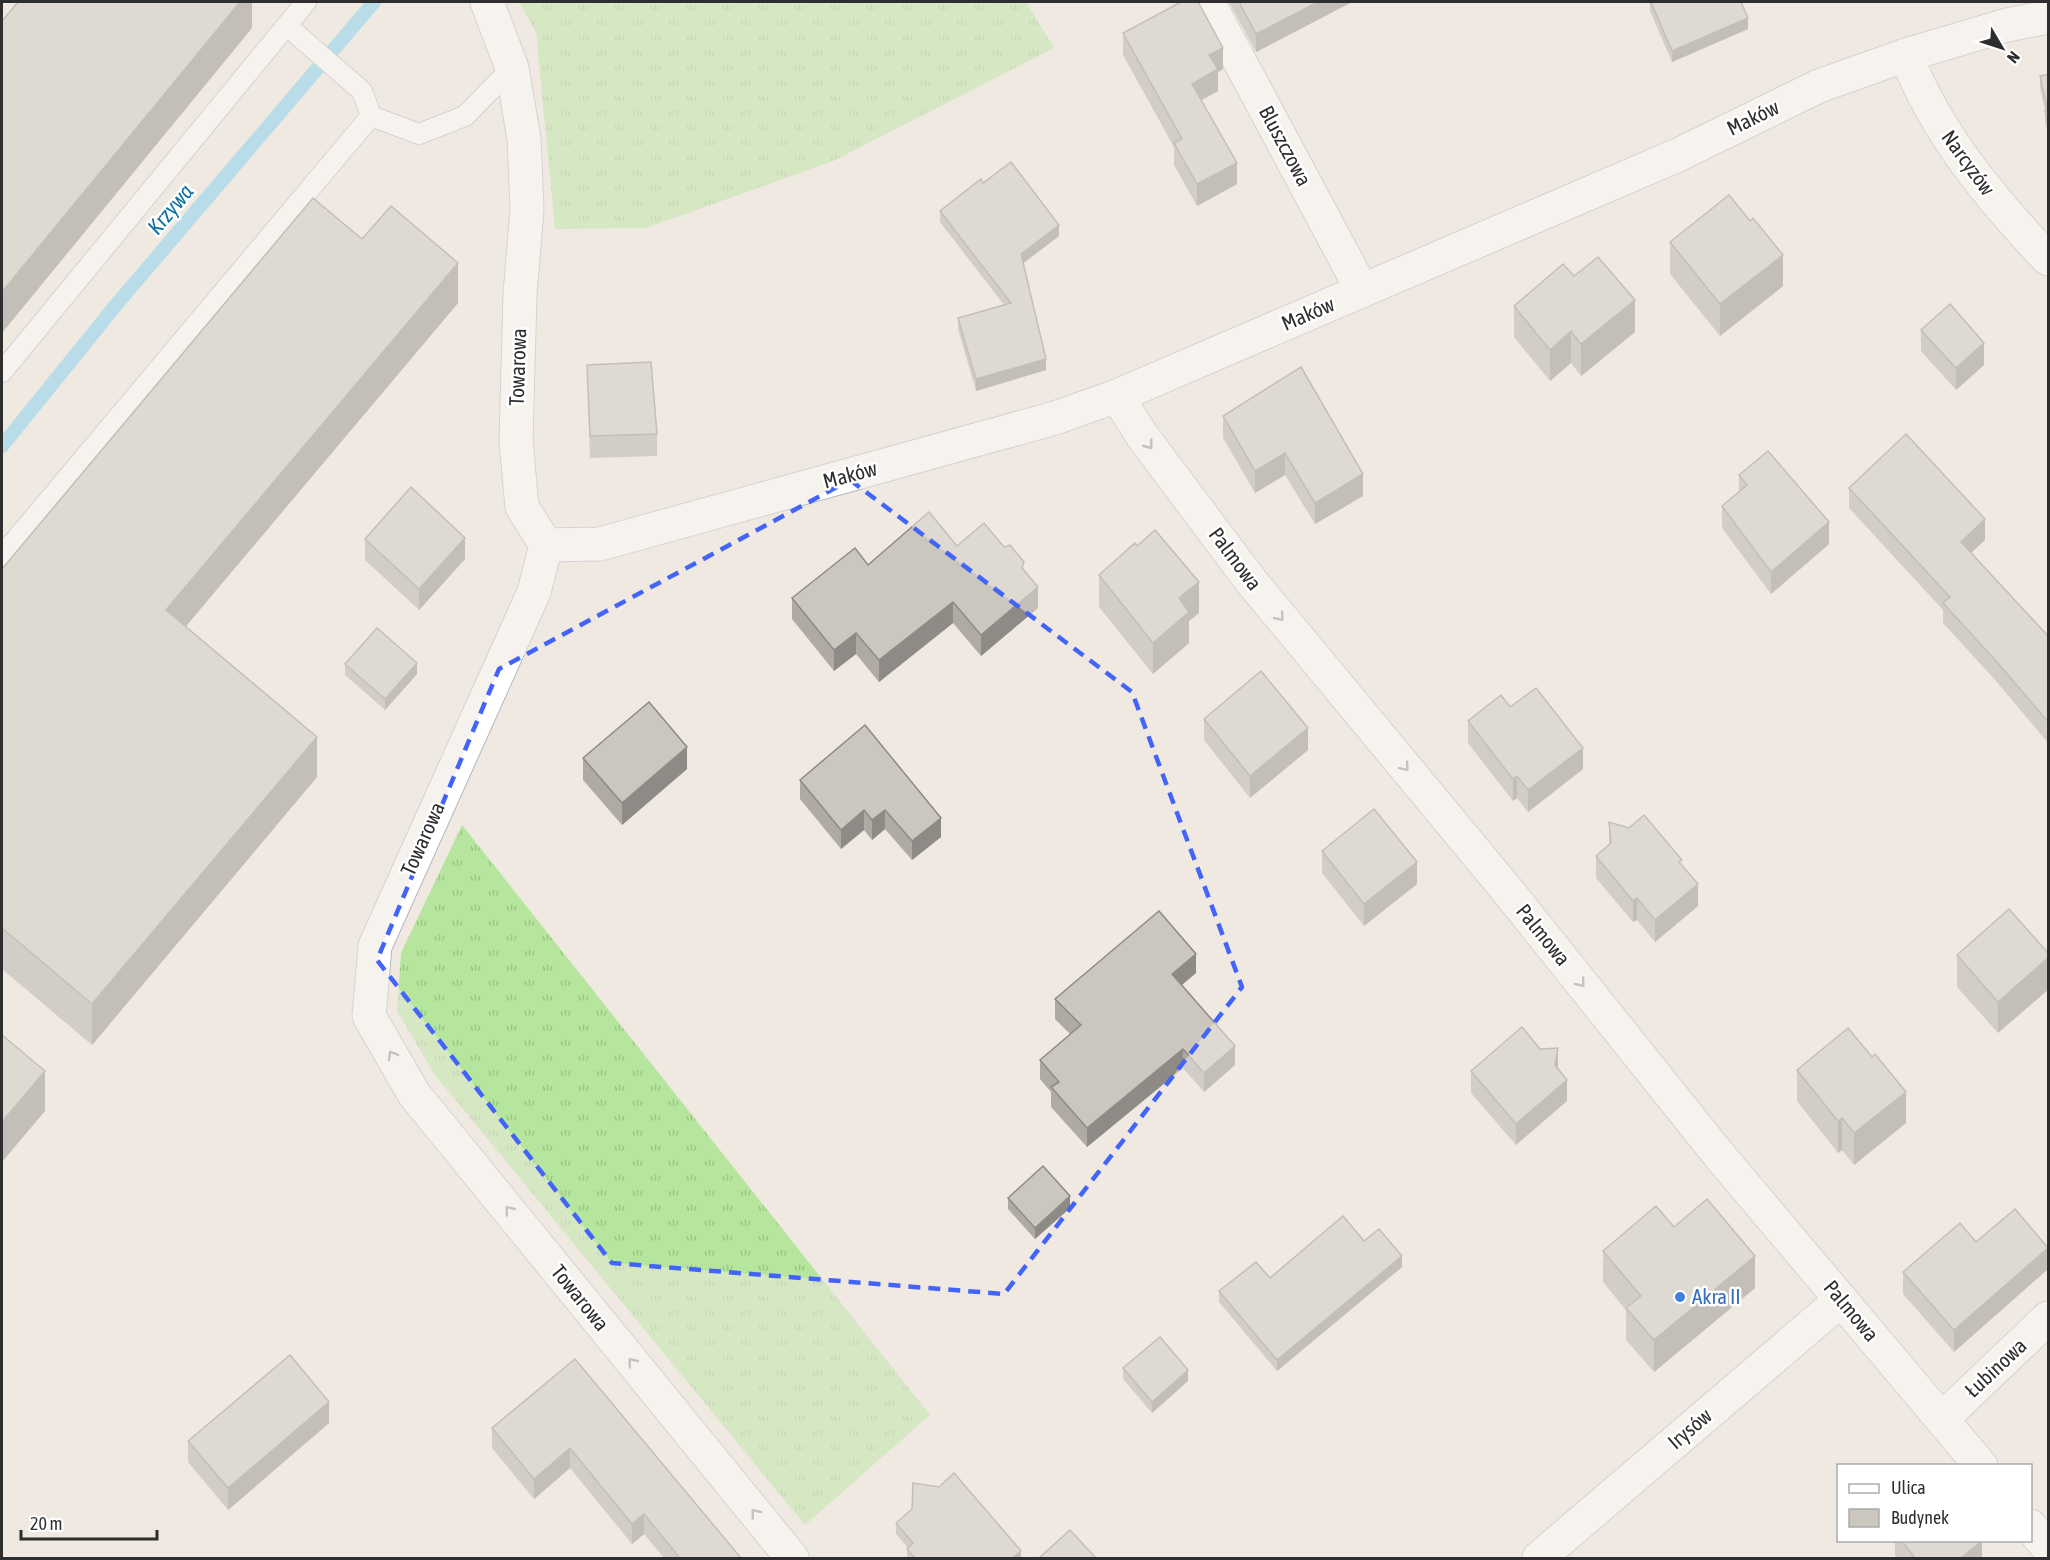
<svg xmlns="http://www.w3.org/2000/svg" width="2050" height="1560" viewBox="0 0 2050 1560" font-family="'Asap Condensed',sans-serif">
<defs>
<pattern id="grass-tufts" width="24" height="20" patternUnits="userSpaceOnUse" patternTransform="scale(1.5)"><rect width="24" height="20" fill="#b6e59e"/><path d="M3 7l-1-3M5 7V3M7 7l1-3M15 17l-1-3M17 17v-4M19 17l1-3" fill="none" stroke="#9dc588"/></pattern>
</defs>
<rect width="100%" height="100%" fill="#efe9e1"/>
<!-- grass -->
<g fill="url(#grass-tufts)">
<polygon points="519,2 1026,2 1054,48 833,161 646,228 555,229 536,32"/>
<polygon points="462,825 930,1415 805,1525 435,1075 397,1011 401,953"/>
</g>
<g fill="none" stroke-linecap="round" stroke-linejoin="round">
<!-- stream -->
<polyline stroke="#75cff0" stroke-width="14" points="2,446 116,305 374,2"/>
<defs>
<g id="service">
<polyline points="371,116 419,134 465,116 512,68"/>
<polyline points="2,372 306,2"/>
<polyline points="2,556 371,116 362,91 287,26"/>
</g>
<g id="minor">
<polyline points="487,2 512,68 524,139 527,209 520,294 516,441 522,507 546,545 534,592 375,946 369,1016 414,1094 792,1558"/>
<polyline points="1208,2 1362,290"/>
<path d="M 1906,55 C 1936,133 1991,199 2048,259"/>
<polyline points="1117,396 1143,437 1251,581 1507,890 1719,1155 1981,1466"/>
<polyline points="546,545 600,544 1055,418 1117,396 1678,155 1819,86 1906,55 2007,25 2048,17"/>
<polyline points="1943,1418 2048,1318"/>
<polyline points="2030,1526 2048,1548"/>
<polyline points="1539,1558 1841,1300"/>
</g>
</defs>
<!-- service casing -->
<use href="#service" stroke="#b4b7c1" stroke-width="22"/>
<!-- minor casing -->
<use href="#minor" stroke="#b4b7c1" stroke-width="35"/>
<!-- service -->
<use href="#service" stroke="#fff" stroke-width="20"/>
<!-- minor -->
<use href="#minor" stroke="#fff" stroke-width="33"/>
</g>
<!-- wall -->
<g fill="#afaba4">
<polygon points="1229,2 1352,2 1256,52"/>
<polygon points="1650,2 1741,2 1748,29 1672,62 1650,11"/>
<polygon points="1123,33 1223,69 1218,72 1218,91 1202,100 1237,184 1197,206 1174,165 1174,147 1123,55"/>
<polygon points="2049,74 2049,138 2045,122 2045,111 2040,87 2040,76"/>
<polygon points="983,183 1059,236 1023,263 1046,370 976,391 958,329 958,318 1004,305 940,222 940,211"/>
<polygon points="362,239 458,303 186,626 317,777 92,1045 2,969 2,569"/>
<polygon points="1670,242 1783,286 1720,336 1670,274"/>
<polygon points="1574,276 1635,332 1581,376 1571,363 1550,381 1514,337 1514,306"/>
<polygon points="1921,330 1984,365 1956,390 1921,351"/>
<polygon points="587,365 657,434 657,456 590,458"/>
<polygon points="1223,416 1363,496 1315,524 1285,475 1255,493 1223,438"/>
<polygon points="1739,475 1829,544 1771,594 1722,528 1722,506 1739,492"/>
<polygon points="1849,488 1985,540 1971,553 2049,637 2049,744 1996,681 1943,623 1943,610 1849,508"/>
<polygon points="365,539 465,559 419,610 365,560"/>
<polygon points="957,546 1024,571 1038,608 981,656 953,623 879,682 856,654 834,671 792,619 792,598 868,565"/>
<polygon points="1099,575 1199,613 1189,621 1189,643 1153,674 1099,607"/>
<polygon points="345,664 417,674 385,710 345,675"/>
<polygon points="1510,707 1583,769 1528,812 1517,798 1513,801 1468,743 1468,721"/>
<polygon points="1204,719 1308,750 1250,798 1204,740"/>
<polygon points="865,725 941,837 912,860 885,829 872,840 864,830 841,849 800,799 800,780"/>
<polygon points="583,758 687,769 622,825 583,780"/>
<polygon points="1609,822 1682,866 1698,906 1655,942 1637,920 1633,922 1596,878 1596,856 1609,844"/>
<polygon points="1322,851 1417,884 1364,926 1322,873"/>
<polygon points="2009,909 1998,1033 1957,987 1957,955"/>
<polygon points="1196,973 1182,985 1235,1065 1204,1092 1183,1068 1087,1147 1051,1107 1051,1092 1040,1079 1040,1060 1070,1034 1055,1019 1055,999"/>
<polygon points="1558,1070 1567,1101 1516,1145 1471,1093 1471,1071"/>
<polygon points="1797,1070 1906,1123 1854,1165 1842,1150 1838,1153 1797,1101"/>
<polygon points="1008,1198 1070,1208 1035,1239 1008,1209"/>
<polygon points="1674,1227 1755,1288 1654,1372 1626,1340 1626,1310 1603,1282 1603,1251"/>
<polygon points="1364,1241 1402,1267 1277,1371 1219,1302 1219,1291 1270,1278"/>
<polygon points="1976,1242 2048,1269 1954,1352 1903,1294 1903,1272"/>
<polygon points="575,1359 741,1558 664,1558 644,1534 632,1544 570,1468 534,1499 492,1448 492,1428"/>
<polygon points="1123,1368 1188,1381 1152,1413 1123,1379"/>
<polygon points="329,1423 228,1510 188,1462 188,1441"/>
<polygon points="896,1523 1021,1558 907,1558 907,1549 908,1548 896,1534"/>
<polygon points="1895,1540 1982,1541 1982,1558 1898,1558 1895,1555"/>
</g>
<!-- shaded-wall -->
<g fill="#8e8b86">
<polygon points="240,2 252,2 252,28 2,333 2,292"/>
<polygon points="1318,2 1352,2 1256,52 1256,34"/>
<polygon points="1748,18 1748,29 1672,62 1672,51"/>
<polygon points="1223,48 1223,69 1218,72 1218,91 1192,105 1192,84 1209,55"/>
<polygon points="1237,163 1237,184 1197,206 1197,184"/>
<polygon points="1059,225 1059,236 1021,265 1021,254"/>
<polygon points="1783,255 1783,286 1720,336 1720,304"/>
<polygon points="458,263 458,303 166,650 166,610"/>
<polygon points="1635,300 1635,332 1581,376 1581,344"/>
<polygon points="1571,331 1571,363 1550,381 1550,350"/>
<polygon points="1984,343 1984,365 1956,390 1956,368"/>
<polygon points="1046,359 1046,370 976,391 976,379"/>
<polygon points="1285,453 1285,475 1255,493 1255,471"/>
<polygon points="1363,474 1363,496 1315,524 1315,503"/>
<polygon points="1985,519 1985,540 1961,562 1961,542"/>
<polygon points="1829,522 1829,544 1771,594 1771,572"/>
<polygon points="465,538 465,559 419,610 419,589"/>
<polygon points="1199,582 1199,613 1189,621 1189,643 1153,674 1153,643 1179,598"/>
<polygon points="1038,587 1038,608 981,656 981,635"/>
<polygon points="953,602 953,623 879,682 879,660"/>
<polygon points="856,633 856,654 834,671 834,650"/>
<polygon points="417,663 417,674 385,710 385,699"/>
<polygon points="1308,728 1308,750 1250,798 1250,776"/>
<polygon points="317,737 317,777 92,1045 92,1004"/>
<polygon points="687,747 687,769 622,825 622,803"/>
<polygon points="1583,748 1583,769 1528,812 1528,790"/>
<polygon points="1517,776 1517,798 1513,801 1513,779"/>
<polygon points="864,810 864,830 841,849 841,830"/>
<polygon points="885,810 885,829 872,840 872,820"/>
<polygon points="941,818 941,837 912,860 912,841"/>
<polygon points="1417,862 1417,884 1364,926 1364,904"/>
<polygon points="1698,884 1698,906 1655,942 1655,920"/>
<polygon points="1637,898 1637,920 1633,922 1633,901"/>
<polygon points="1196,954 1196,973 1172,993 1172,974"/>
<polygon points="2049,957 2049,989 1998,1033 1998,1002"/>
<polygon points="1235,1046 1235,1065 1204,1092 1204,1073"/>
<polygon points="1558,1048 1558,1070 1555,1065"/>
<polygon points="1183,1049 1183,1068 1087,1147 1087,1128"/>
<polygon points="45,1071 45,1111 2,1162 2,1122"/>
<polygon points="1567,1080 1567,1101 1516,1145 1516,1124"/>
<polygon points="1906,1092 1906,1123 1854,1165 1854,1133"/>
<polygon points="1842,1118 1842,1150 1838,1153 1838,1121"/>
<polygon points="1070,1196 1070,1208 1035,1239 1035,1228"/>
<polygon points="2048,1248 2048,1269 1954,1352 1954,1330"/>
<polygon points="1402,1256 1402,1267 1277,1371 1277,1360"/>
<polygon points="1755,1256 1755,1288 1654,1372 1654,1340"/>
<polygon points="1188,1370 1188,1381 1152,1413 1152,1402"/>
<polygon points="329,1402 329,1423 228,1510 228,1488"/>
<polygon points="570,1448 570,1468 534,1499 534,1479"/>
<polygon points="644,1514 644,1534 632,1544 632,1524"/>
<polygon points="1982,1541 1982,1558 1962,1558 1962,1557"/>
<polygon points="1021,1551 1021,1558 1012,1558"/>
</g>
<!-- building -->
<g fill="#cbc7bf" stroke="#8e8b86" stroke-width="1.5">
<polygon points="18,2 240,2 2,292 2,21"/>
<polygon points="1181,2 1198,2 1223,48 1209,55 1218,69 1192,84 1237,163 1197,184 1174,143 1182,139 1123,33"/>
<polygon points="1239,2 1318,2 1256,34"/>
<polygon points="1651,2 1741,2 1748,18 1672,51"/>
<polygon points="2049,74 2049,127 2045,111 2048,111 2040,76"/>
<polygon points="1011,162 1059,225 1021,254 1046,359 976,379 958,318 1011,303 940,211 981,179 983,183"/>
<polygon points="1729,195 1750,221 1753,218 1783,255 1720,304 1670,242"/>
<polygon points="313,198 362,239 391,206 458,263 166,610 317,737 92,1004 2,928 2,569"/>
<polygon points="1598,257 1635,300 1581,344 1571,331 1550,350 1514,306 1563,264 1574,276"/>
<polygon points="1950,304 1984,343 1956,368 1921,330"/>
<polygon points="651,362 657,434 590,436 587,365"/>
<polygon points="1301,367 1363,474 1315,503 1285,453 1255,471 1223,416"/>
<polygon points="1906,434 1985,519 1961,542 2049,637 2049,723 1996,661 1943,603 1950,597 1849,488"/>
<polygon points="1768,451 1829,522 1771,572 1722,506 1747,485 1739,475"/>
<polygon points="411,487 465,538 419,589 365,539"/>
<polygon points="929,512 957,546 984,523 1004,547 1010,545 1024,562 1022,568 1038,587 981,635 953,602 879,660 856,633 834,650 792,598 855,548 868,565"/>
<polygon points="1155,530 1199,582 1179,598 1189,612 1153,643 1099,575 1135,543 1137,546"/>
<polygon points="377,628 417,663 385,699 345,664"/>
<polygon points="1261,671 1308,728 1250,776 1204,719"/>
<polygon points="1536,688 1583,748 1528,790 1517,776 1513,779 1468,721 1501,695 1510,707"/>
<polygon points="649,702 687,747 622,803 583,758"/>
<polygon points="865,725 941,818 912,841 885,810 872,820 864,810 841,830 800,780"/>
<polygon points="1374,809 1417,862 1364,904 1322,851"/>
<polygon points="1644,815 1682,860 1679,862 1698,884 1655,920 1637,898 1633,901 1596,856 1611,843 1609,822 1629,828"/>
<polygon points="2009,909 2049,954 2049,957 1998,1002 1957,955"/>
<polygon points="1159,911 1196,954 1172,974 1235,1046 1204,1073 1183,1049 1087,1128 1051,1087 1059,1082 1040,1060 1081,1025 1055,999"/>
<polygon points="1522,1027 1540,1049 1558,1048 1555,1065 1567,1080 1516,1124 1471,1071"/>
<polygon points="1848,1028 1872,1057 1875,1054 1906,1092 1854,1133 1842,1118 1838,1121 1797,1070"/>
<polygon points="2,1035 45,1071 2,1122"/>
<polygon points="1043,1166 1070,1196 1035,1228 1008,1198"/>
<polygon points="1707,1199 1755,1256 1654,1340 1626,1308 1641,1296 1603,1251 1656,1206 1674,1227"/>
<polygon points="2015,1209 2048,1248 1954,1330 1903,1272 1960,1223 1976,1242"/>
<polygon points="1343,1216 1364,1241 1379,1229 1402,1256 1277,1360 1219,1291 1256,1262 1270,1278"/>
<polygon points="1160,1337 1188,1370 1152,1402 1123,1368"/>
<polygon points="290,1355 329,1402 228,1488 188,1441"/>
<polygon points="575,1359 741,1558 680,1558 644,1514 632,1524 570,1448 534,1479 492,1428"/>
<polygon points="954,1473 1021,1551 1012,1558 915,1558 907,1549 913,1543 896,1523 912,1509 913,1483 939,1487"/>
<polygon points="1070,1530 1096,1558 1039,1558"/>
<polygon points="1901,1540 1982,1540 1982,1541 1962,1557 1963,1558 1915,1558"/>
</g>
<!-- one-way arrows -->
<defs><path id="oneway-chevron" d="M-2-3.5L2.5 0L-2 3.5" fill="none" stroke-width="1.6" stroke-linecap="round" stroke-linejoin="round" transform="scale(1.5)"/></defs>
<g stroke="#969696">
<use href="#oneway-chevron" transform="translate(1149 445) rotate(53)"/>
<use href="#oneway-chevron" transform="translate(1280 617) rotate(50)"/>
<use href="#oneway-chevron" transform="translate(1405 767) rotate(50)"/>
<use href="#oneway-chevron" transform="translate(1581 983) rotate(51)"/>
<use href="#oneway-chevron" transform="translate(392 1055) rotate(-120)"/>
<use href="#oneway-chevron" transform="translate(509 1210) rotate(-129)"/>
<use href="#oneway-chevron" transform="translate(632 1362) rotate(-129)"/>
<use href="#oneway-chevron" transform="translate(755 1513) rotate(-129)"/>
</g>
<!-- marked area -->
<path d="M0 0H2050V1560H0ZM 850,480 L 1132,692 L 1242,987 L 1004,1294 L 612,1263 L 377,960 L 499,669 Z" fill="#efe9e1" fill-opacity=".55" fill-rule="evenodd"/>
<path fill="none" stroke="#4264fb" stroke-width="4.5" stroke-dasharray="12 8" stroke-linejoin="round" d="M 850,480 L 1132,692 L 1242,987 L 1004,1294 L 612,1263 L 377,960 L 499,669 Z"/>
<!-- markers -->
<circle fill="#3f7fe0" stroke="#fff" stroke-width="2" cx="1680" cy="1297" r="6"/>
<g text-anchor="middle" stroke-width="5" stroke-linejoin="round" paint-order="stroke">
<!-- street labels -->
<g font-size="21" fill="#2e2e2e" stroke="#fff">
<text transform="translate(1753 118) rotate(-26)" y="7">Maków</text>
<text transform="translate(1285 146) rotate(62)" y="7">Bluszczowa</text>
<text transform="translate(1968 163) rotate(54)" y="7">Narcyzów</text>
<text transform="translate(1308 314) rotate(-23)" y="7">Maków</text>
<text transform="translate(518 367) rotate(-88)" y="7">Towarowa</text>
<text transform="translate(850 475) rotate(-15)" y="7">Maków</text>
<text transform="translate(1235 559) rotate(53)" y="7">Palmowa</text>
<text transform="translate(423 839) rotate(-66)" y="7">Towarowa</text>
<text transform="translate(1543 935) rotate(51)" y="7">Palmowa</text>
<text transform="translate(580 1298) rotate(51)" y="7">Towarowa</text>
<text transform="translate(1851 1311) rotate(50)" y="7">Palmowa</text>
<text transform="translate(1996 1368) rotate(-43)" y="7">Łubinowa</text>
<text transform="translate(1690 1429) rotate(-41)" y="7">Irysów</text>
</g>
<!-- shop labels -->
<g font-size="21" fill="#366cbe" stroke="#fff" text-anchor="start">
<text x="1692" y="1304">Akra II</text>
</g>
<!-- water labels -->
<g font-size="22" font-style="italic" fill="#0d6fa3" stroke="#fff">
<text transform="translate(170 209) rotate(-50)" y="8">Krzywa</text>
</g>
</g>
<!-- border -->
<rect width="2050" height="1560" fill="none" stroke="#2e2e2e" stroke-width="6"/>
<!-- legend -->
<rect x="1837" y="1464" width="195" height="78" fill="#ffffff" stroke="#ababab" stroke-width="1.5"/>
<rect x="1849" y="1484" width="30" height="9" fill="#ffffff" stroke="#ababab" stroke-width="1.5"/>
<text x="1891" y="1494" font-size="18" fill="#2e2e2e">Ulica</text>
<rect x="1849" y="1509" width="30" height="18" fill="#cbc7bf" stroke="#ababab" stroke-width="1.5"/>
<text x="1891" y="1524" font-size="18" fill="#2e2e2e">Budynek</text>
<!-- north arrow -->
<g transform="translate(2002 48) rotate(129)" stroke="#ffffff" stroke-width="4.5" paint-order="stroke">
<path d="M0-4.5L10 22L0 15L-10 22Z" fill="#2e2e2e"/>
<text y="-9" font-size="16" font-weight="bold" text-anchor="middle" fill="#2e2e2e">N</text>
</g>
<!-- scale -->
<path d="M21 1530v9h136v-9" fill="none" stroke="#2e2e2e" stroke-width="3"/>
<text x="30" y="1530" font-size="18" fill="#2e2e2e" stroke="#ffffff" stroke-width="4.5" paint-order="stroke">20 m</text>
</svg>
